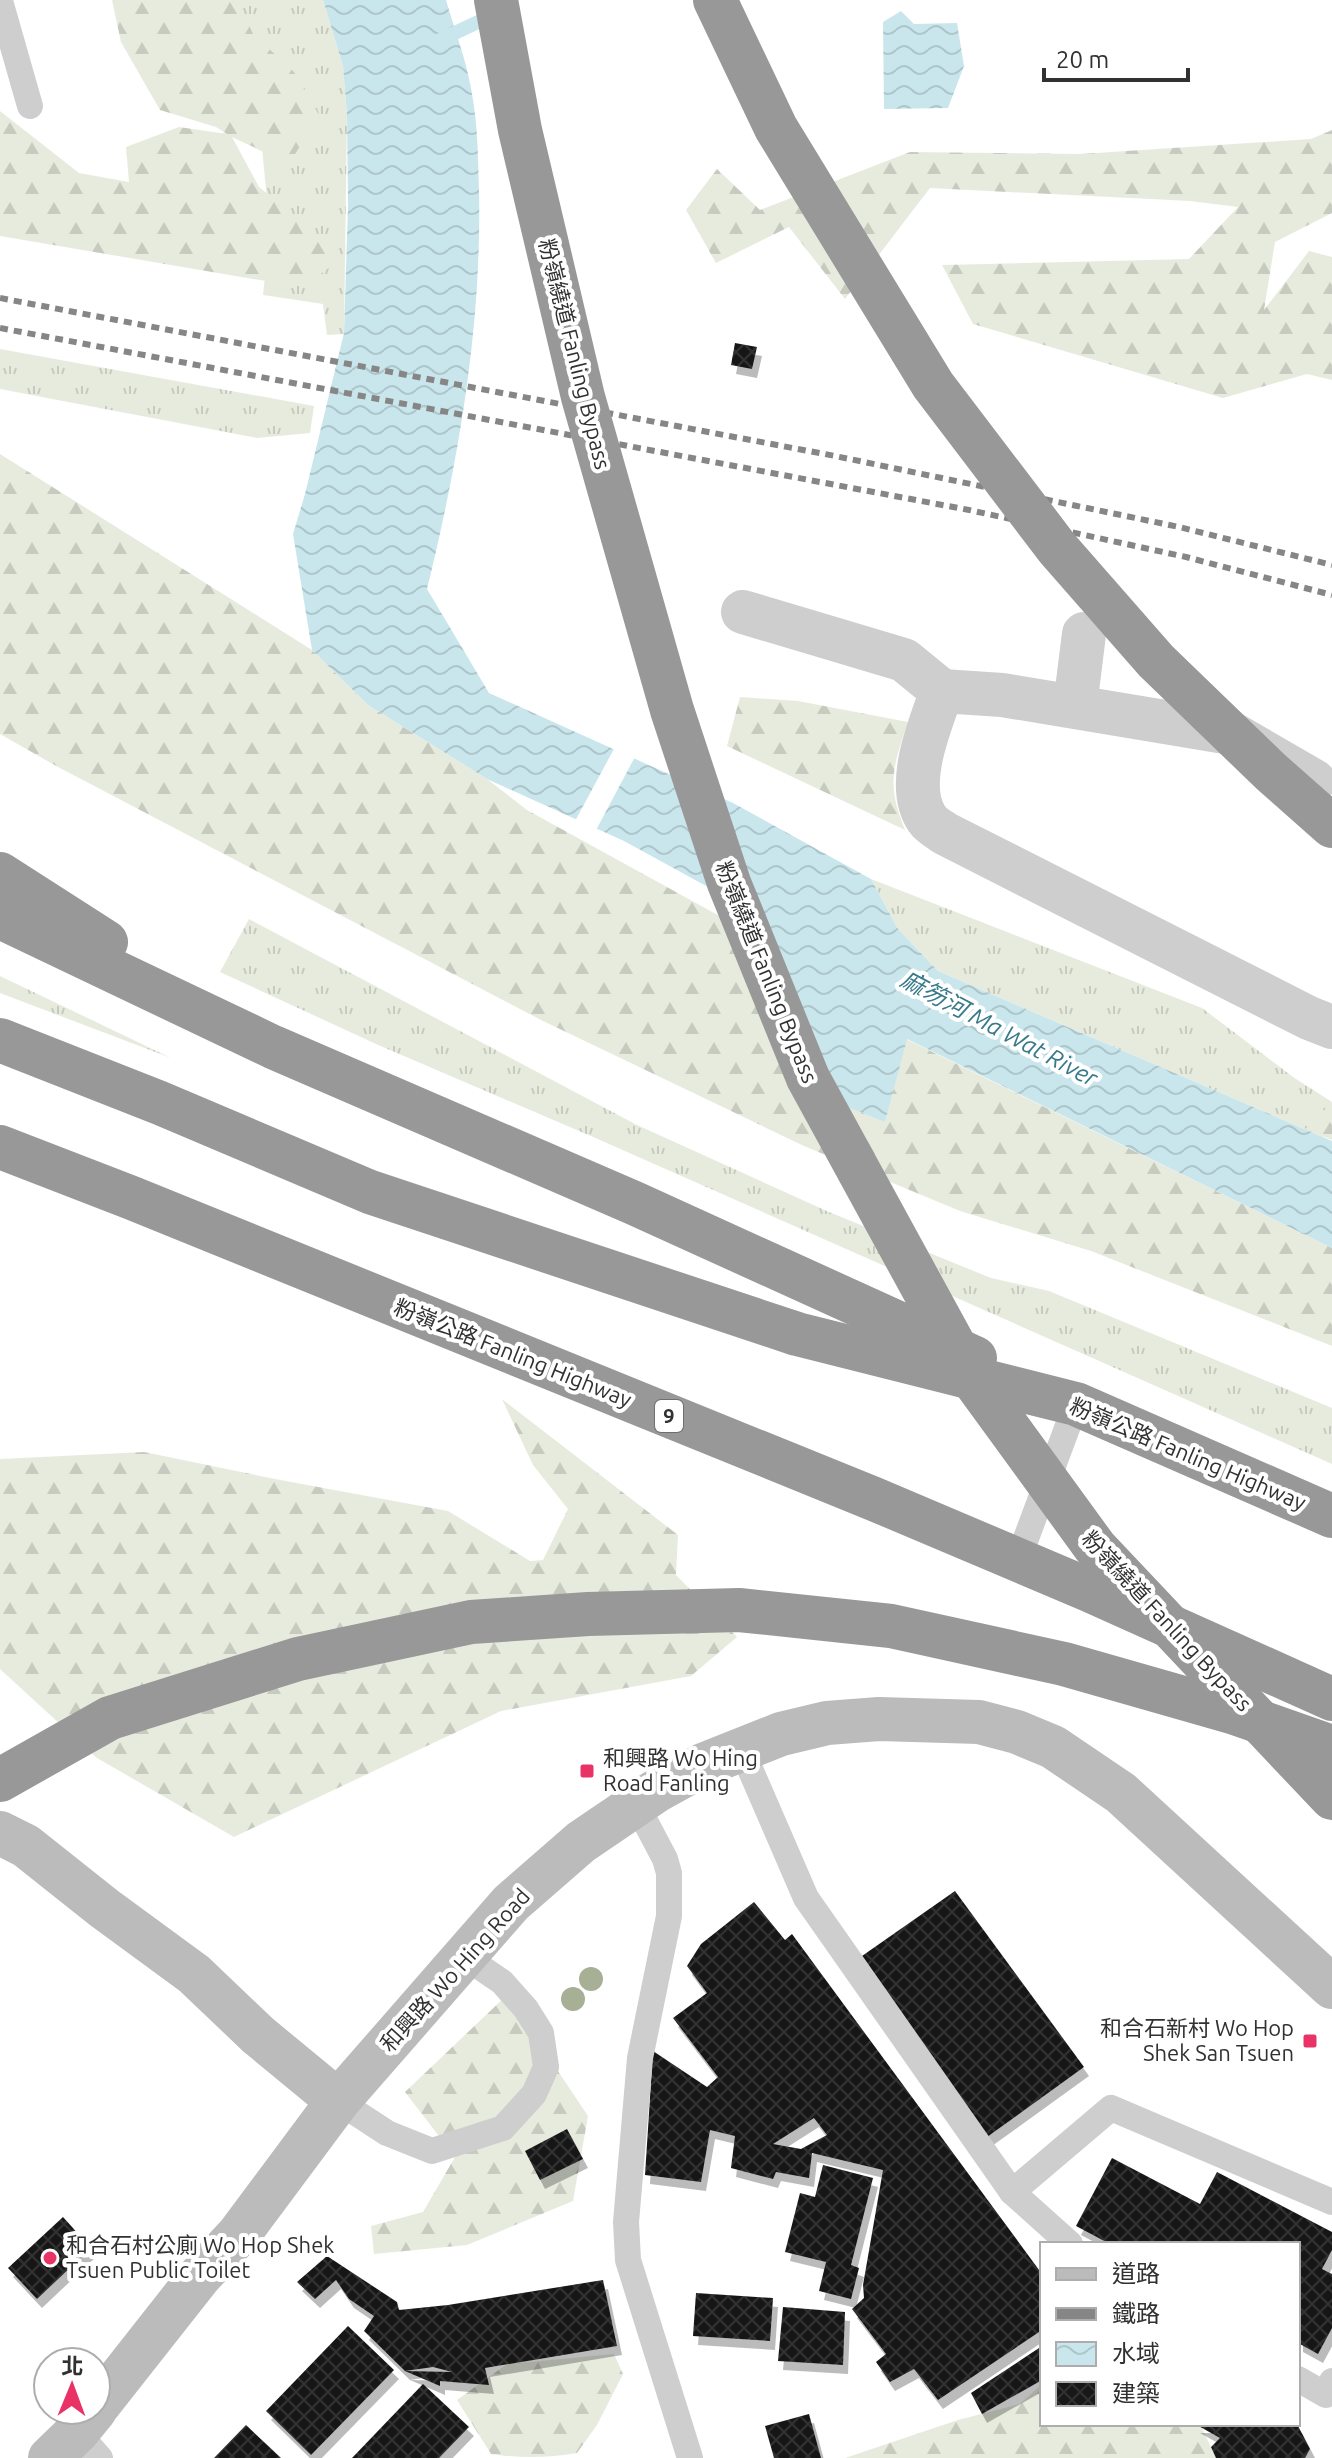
<svg xmlns="http://www.w3.org/2000/svg" width="1332" height="2458" viewBox="0 0 1332 2458" font-family="Ubuntu,'Noto Sans TC',sans-serif">
<defs>
<pattern id="grass-tufts" width="24" height="20" patternUnits="userSpaceOnUse" patternTransform="scale(2)"><rect width="24" height="20" fill="#e7ebdd"/><path d="M3 7l-1-3M5 7V3M7 7l1-3M15 17l-1-3M17 17v-4M19 17l1-3" fill="none" stroke="#c7cabe"/></pattern>
<pattern id="forest-firs" width="22" height="20" patternUnits="userSpaceOnUse" patternTransform="scale(2)"><rect width="22" height="20" fill="#e7ebdd"/><path d="M5 1l3.5 6h-7zM16 11l3.5 6h-7z" fill="#c7cabe"/></pattern>
<pattern id="water-waves" width="16" height="10" patternUnits="userSpaceOnUse" patternTransform="scale(2)"><rect width="16" height="10" fill="#c9e6ec"/><path d="M0 5q4-4 8 0t8 0" fill="none" stroke="#adc6cb"/></pattern>
<pattern id="building-cross-hatch" width="8" height="8" patternUnits="userSpaceOnUse" patternTransform="scale(2)"><rect width="8" height="8" fill="#181818"/><path d="M0 0l8 8M0 8l8-8" fill="none" stroke="#313131"/></pattern>
<filter id="shadow"><feDropShadow dx="5" dy="9" stdDeviation="0" flood-color="#0004"/></filter>
</defs>
<rect width="100%" height="100%" fill="#fff"/>
<!-- grass -->
<g fill="url(#grass-tufts)">
<polygon points="208,0 323,0 343,66 347,116 344,334 327,335 323,304 263,295 270,231 262,148"/>
<polygon points="0,349 314,406 310,433 257,438 0,389"/>
<polygon points="871,879 1202,1008 1293,1077 1332,1102 1323,1137 938,971 898,929"/>
<polygon points="249,919 637,1125 829,1212 991,1278 1049,1291 1332,1408 1332,1464 600,1140 376,1044 220,972"/>
<polygon points="0,976 171,1058 0,993"/>
</g>
<!-- forest -->
<g fill="url(#forest-firs)">
<polygon points="112,0 237,0 253,34 294,72 319,115 289,164 232,137 259,187 300,220 339,260 314,279 289,285 0,236 0,111 79,173 129,182 126,147 179,127 227,134 216,127 160,110 121,42"/>
<polygon points="1332,130 1332,213 1275,242 1264,310 1309,251 1332,257 1332,380 1307,374 1223,398 973,324 942,265 1189,259 1238,207 1190,201 930,188 845,299 789,227 716,263 686,210 717,169 760,210 910,152 1081,154 1311,139"/>
<polygon points="0,454 312,650 368,705 487,779 527,810 754,935 885,1122 906,1039 1332,1248 1332,1346 1091,1251 960,1211 804,1146 541,1020 58,767 0,734"/>
<path d="M 740,697 L 798,701 L 908,722 C 893,767 886,784 905,830 L 727,746 Z"/>
<polygon points="1332,1103 1332,1140 1305,1129"/>
<polygon points="502,1399 678,1535 676,1575 737,1637 691,1676 501,1711 234,1837 97,1758 0,1669 0,1459 144,1452 275,1479 448,1511 530,1561 543,1560 568,1509 533,1465"/>
<polygon points="507,1995 588,2116 573,2201 467,2245 374,2254 371,2226 423,2212 455,2157 405,2092"/>
<path d="M 614,2354 L 623,2374 L 597,2425 L 577,2453 C 548,2458 519,2458 491,2454 L 457,2400 L 507,2364 Z"/>
<polygon points="1042,2384 1042,2424 1195,2424 1202,2428 1216,2458 845,2458 958,2420 1020,2404"/>
</g>
<!-- water -->
<g fill="url(#water-waves)">
<path d="M 323,0 L 446,0 C 455,31 467,62 472,94 C 478,126 478,159 479,191 C 482,324 459,459 427,589 L 489,693 L 733,803 L 871,879 L 898,929 L 938,971 L 1332,1141 L 1332,1248 L 907,1039 L 885,1122 L 795,1086 L 739,904 L 624,841 L 487,779 L 368,705 L 312,650 L 293,534 L 305,494 L 344,333 L 348,205 L 347,116 L 343,66 Z"/>
<polygon points="901,11 914,24 957,23 964,66 948,108 884,109 883,22"/>
</g>
<!-- pier -->
<polygon fill="#fff" points="616,745 636,755 595,832 574,823"/>
<g fill="none" stroke-linecap="round" stroke-linejoin="round">
<!-- stream -->
<polyline stroke="#c9e6ec" stroke-width="14" points="438,41 478,22"/>
</g>
<!-- building -->
<g fill="url(#building-cross-hatch)" fill-rule="evenodd" filter="url(#shadow)">
<polygon points="735,343 757,347 752,369 731,365"/>
<polygon points="955,1891 1084,2067 987,2137 862,1956"/>
<path d="M 754,1902 L 785,1940 L 792,1934 L 1042,2274 L 1042,2330 L 938,2400 L 914,2369 L 890,2382 L 876,2362 L 886,2354 L 852,2309 L 864,2298 L 863,2285 L 883,2170 L 812,2153 L 809,2178 L 776,2172 L 773,2179 L 731,2168 L 735,2136 L 710,2130 L 701,2182 L 645,2175 L 653,2051 L 707,2087 L 718,2077 L 673,2018 L 707,1993 L 687,1966 L 701,1944 ZM 814,2118 L 827,2135 L 801,2149 L 773,2144 Z"/>
<polygon points="567,2129 583,2159 540,2180 525,2151"/>
<polygon points="1112,2158 1200,2204 1217,2172 1332,2232 1332,2250 1322,2269 1332,2274 1332,2328 1318,2354 1298,2343 1298,2244 1110,2244 1076,2226"/>
<polygon points="823,2165 873,2178 851,2265 859,2268 851,2299 819,2291 826,2262 785,2252 800,2193 815,2197"/>
<polygon points="63,2217 91,2248 37,2299 8,2268"/>
<polygon points="327,2256 397,2302 399,2310 448,2305 603,2280 617,2346 485,2368 489,2385 440,2381 440,2386 405,2371 452,2372 433,2367 405,2371 364,2331 374,2316 349,2299 336,2280 315,2299 297,2282"/>
<polygon points="696,2293 773,2298 770,2341 693,2336"/>
<polygon points="783,2307 845,2312 843,2365 778,2361"/>
<polygon points="348,2326 394,2370 311,2455 266,2411"/>
<polygon points="1042,2346 1042,2380 982,2414 971,2393"/>
<polygon points="423,2384 469,2427 439,2458 352,2458"/>
<polygon points="809,2414 821,2458 774,2458 765,2426"/>
<polygon points="1195,2424 1297,2424 1310,2449 1305,2458 1216,2458 1211,2447 1220,2438"/>
<polygon points="246,2425 281,2458 214,2458"/>
</g>
<g fill="none" stroke-linecap="round" stroke-linejoin="round">
<!-- lane -->
<g stroke="#cecece" stroke-width="26">
<polyline points="0,1 30,106"/>
<polyline points="1018,1560 1076,1404"/>
<polyline points="741,1748 806,1898 1012,2192 1070,2244"/>
<polyline points="636,1804 665,1859 669,1873 669,1916 640,2058 626,2222 628,2260 690,2458"/>
<polyline points="338,2101 387,2133 432,2151 503,2128 534,2094 546,2067 541,2033 526,2009 502,1982 464,1956"/>
<polyline points="1012,2192 1111,2108 1332,2202"/>
<polyline points="1298,2379 1326,2395 1332,2381"/>
<polyline points="77,2432 100,2458"/>
</g>
<!-- street -->
<g stroke="#cecece" stroke-width="44">
<polyline points="743,612 904,660 942,691"/>
<polyline points="1075,706 1084,634"/>
<path d="M 1314,781 L 1231,733 L 1002,695 L 942,691 C 930,725 904,785 927,819 C 931,825 940,830 946,834 L 1309,1018 L 1332,1027"/>
</g>
<!-- secondary -->
<g stroke="#bbb" stroke-width="44">
<polyline points="0,1833 26,1846 104,1908 194,1974 258,2035 338,2101"/>
<polyline points="96,2408 200,2276 239,2234 338,2101 511,1903 581,1842 656,1791 703,1765 781,1734 827,1723 879,1719 979,1722 1017,1732 1053,1747 1121,1793 1332,1987"/>
<polyline points="50,2458 77,2432 95,2410"/>
</g>
<!-- highway -->
<g stroke="#989898" stroke-width="44">
<polyline points="0,874 106,942"/>
<polyline points="0,917 273,1047 634,1203 975,1358"/>
<polyline points="0,1040 160,1103 370,1192 797,1334 1076,1404 1332,1516"/>
<polyline points="0,1147 132,1198 874,1499 1089,1590 1332,1699"/>
<polyline points="0,1780 110,1718 298,1659 471,1622 588,1614 739,1610 891,1626 1064,1664 1232,1712 1332,1747"/>
</g>
<!-- rail -->
<g stroke="#868686" stroke-width="6" stroke-dasharray="8 6" stroke-linecap="butt">
<polyline points="0,298 835,456 1179,527 1332,565"/>
<polyline points="0,328 969,510 1186,557 1332,595"/>
</g>
<!-- highway-bridge -->
<g stroke="#989898" stroke-width="44">
<polyline points="496,0 520,130 583,397 672,710 729,883 808,1078 972,1378 1095,1547 1332,1798"/>
<polyline points="715,0 776,128 933,385 1057,548 1156,661 1271,772 1332,826"/>
</g>
</g>
<!-- trees -->
<g fill="#a7b094">
<circle cx="591" cy="1979" r="12"/>
<circle cx="573" cy="1999" r="12"/>
</g>
<!-- markers -->
<g fill="#e93266" stroke="#fff" stroke-width="3">
<rect x="579" y="1763" width="16" height="16" rx="4"/>
<rect x="1302" y="2033" width="16" height="16" rx="4"/>
<circle cx="50" cy="2258" r="8"/>
</g>
<g text-anchor="middle" stroke-width="8" stroke-linejoin="round" paint-order="stroke">
<!-- shield labels -->
<rect fill="#fff" stroke="#6f6f6f" stroke-width="2" x="655" y="1400" width="28" height="32" rx="6"/>
<g font-size="20" font-weight="bold" fill="#313131">
<text x="669" y="1423">9</text>
</g>
<!-- street labels -->
<g font-size="22" fill="#313131" stroke="#fff">
<text transform="translate(575 354) rotate(76)" y="8">粉嶺繞道 Fanling Bypass</text>
<text transform="translate(767 972) rotate(68)" y="8">粉嶺繞道 Fanling Bypass</text>
<text transform="translate(513 1353) rotate(22)" y="8">粉嶺公路 Fanling Highway</text>
<text transform="translate(1188 1454) rotate(23)" y="8">粉嶺公路 Fanling Highway</text>
<text transform="translate(1167 1621) rotate(47)" y="8">粉嶺繞道 Fanling Bypass</text>
<text transform="translate(455 1970) rotate(-48)" y="8">和興路 Wo Hing Road</text>
</g>
<!-- poi labels -->
<g font-size="22" fill="#313131" stroke="#fff" text-anchor="start">
<text x="603" y="1766">和興路 Wo Hing<tspan x="603" dy="25">Road Fanling</tspan></text>
<text x="1294" y="2036" text-anchor="end">和合石新村 Wo Hop<tspan x="1294" dy="25">Shek San Tsuen</tspan></text>
<text x="66" y="2253">和合石村公廁 Wo Hop Shek<tspan x="66" dy="25">Tsuen Public Toilet</tspan></text>
</g>
<!-- water labels -->
<g font-size="24" font-style="italic" fill="#387a8a" stroke="#fff">
<text transform="translate(999 1029) rotate(28)" y="8">麻笏河 Ma Wat River</text>
</g>
</g>
<!-- legend -->
<rect x="1040" y="2242" width="260" height="184" fill="#ffffff" stroke="#adadad" stroke-width="2"/>
<rect x="1056" y="2268" width="40" height="12" fill="#bbbbbb" stroke="#adadad" stroke-width="2"/>
<text x="1112" y="2282" font-size="24" fill="#313131">道路</text>
<rect x="1056" y="2308" width="40" height="12" fill="#868686" stroke="#adadad" stroke-width="2"/>
<text x="1112" y="2322" font-size="24" fill="#313131">鐵路</text>
<rect x="1056" y="2342" width="40" height="24" fill="url(#water-waves)" stroke="#adadad" stroke-width="2"/>
<text x="1112" y="2362" font-size="24" fill="#313131">水域</text>
<rect x="1056" y="2382" width="40" height="24" fill="url(#building-cross-hatch)" stroke="#adadad" stroke-width="2"/>
<text x="1112" y="2402" font-size="24" fill="#313131">建築</text>
<!-- north arrow -->
<g transform="translate(72 2386) rotate(1)"><circle r="38" fill="#ffffff" stroke="#adadad" stroke-width="2"/>
<path d="M0-6L14 30L0 20L-14 30Z" fill="#e93266"/>
<text y="-12" font-size="22" font-weight="bold" text-anchor="middle" fill="#313131">北</text>
</g>
<!-- scale -->
<path d="M1044 68v12h144v-12" fill="none" stroke="#313131" stroke-width="4"/>
<text x="1056" y="68" font-size="24" fill="#313131" stroke="#ffffff" stroke-width="6" paint-order="stroke">20 m</text>
</svg>
